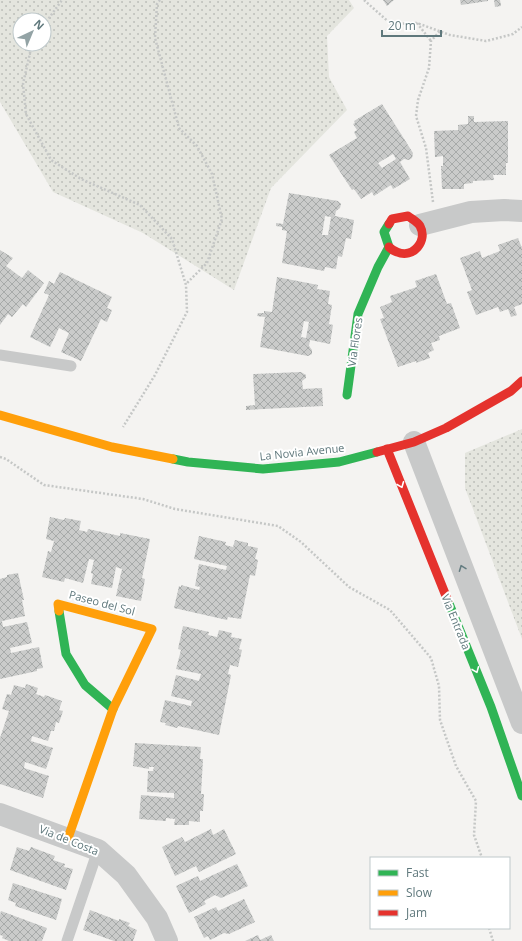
<svg xmlns="http://www.w3.org/2000/svg" width="522" height="941" viewBox="0 0 522 941" font-family="'Open Sans',sans-serif">
<defs>
<pattern id="green-dots" width="8" height="8" patternUnits="userSpaceOnUse"><rect width="8" height="8" fill="#e4e5de"/><path d="M2 2h.1M6 6h.1" fill="none" stroke="#bcbeb9" stroke-width="1.8" stroke-linecap="round"/></pattern>
<pattern id="building-cross-hatch" width="8" height="8" patternUnits="userSpaceOnUse"><rect width="8" height="8" fill="#cacbca"/><path d="M0 0l8 8M0 8l8-8" fill="none" stroke="#a7aaa9"/></pattern>
</defs>
<rect width="100%" height="100%" fill="#f4f3f1"/>
<!-- green -->
<g fill="url(#green-dots)" fill-rule="evenodd">
<path d="M 0,0 L 349,0 L 354,8 L 327,36 L 329,77 L 347,110 L 271,188 L 234,290 L 143,233 L 53,192 L 0,102 ZM 20,20 L 44,20 L 44,44 L 20,44 Z"/>
<polygon points="522,429 522,639 465,488 465,453"/>
</g>
<!-- building -->
<g fill="url(#building-cross-hatch)" fill-rule="evenodd">
<polygon points="383,0 394,0 387,6"/>
<polygon points="460,0 488,0 488,1 461,5"/>
<polygon points="494,0 500,0 501,6 495,7"/>
<path d="M 382,104 L 413,153 L 412,158 L 409,160 L 404,159 L 400,162 L 410,179 L 393,189 L 391,185 L 374,196 L 372,192 L 361,199 L 354,189 L 352,190 L 329,155 L 357,138 L 354,132 L 357,130 L 353,124 L 355,123 L 354,121 ZM 393,154 L 396,159 L 382,168 L 378,163 Z"/>
<polygon points="468,116 474,116 474,122 508,121 508,163 506,163 506,175 493,175 494,180 473,181 473,183 464,184 464,189 442,189 441,166 443,166 443,156 435,157 434,131 458,130 458,125 468,124"/>
<path d="M 289,193 L 338,201 L 341,204 L 340,208 L 336,211 L 335,216 L 354,220 L 351,239 L 346,238 L 342,257 L 338,256 L 336,269 L 325,267 L 324,271 L 282,263 L 287,231 L 282,230 L 282,227 L 276,226 L 276,223 L 283,224 ZM 325,216 L 331,217 L 328,235 L 322,235 Z"/>
<polygon points="518,238 522,248 522,304 514,307 517,315 511,317 508,309 500,312 498,307 476,315 467,292 472,290 460,258 480,251 482,258 500,251 498,245"/>
<polygon points="0,250 13,258 6,266 22,278 28,270 44,283 26,307 23,304 12,317 8,314 0,325"/>
<polygon points="60,272 112,297 107,308 112,310 107,322 101,319 81,361 61,352 69,333 59,328 50,347 30,337 49,295 44,293 49,281 54,284"/>
<polygon points="436,274 447,304 451,303 460,328 439,336 440,340 431,343 434,350 428,353 430,358 416,363 416,361 398,367 380,319 384,318 380,307 392,302 390,296 417,287 415,281"/>
<path d="M 277,277 L 318,285 L 317,289 L 330,291 L 328,304 L 332,305 L 329,324 L 333,325 L 330,344 L 310,340 L 309,346 L 312,350 L 312,354 L 308,356 L 260,347 L 265,317 L 257,316 L 258,313 L 264,313 L 264,311 L 272,312 ZM 304,321 L 309,322 L 306,338 L 301,337 Z"/>
<polygon points="301,372 306,375 306,378 302,381 303,389 322,388 323,406 246,410 246,406 255,405 253,374"/>
<polygon points="50,517 64,520 65,518 81,521 79,530 87,532 88,529 120,536 120,533 150,539 142,578 145,579 141,601 116,596 122,569 116,567 112,588 91,584 93,574 91,573 94,560 89,559 83,583 65,578 64,582 42,577 48,551 51,552 54,541 46,539"/>
<polygon points="199,536 226,542 225,545 233,547 235,540 248,543 248,546 258,548 255,559 258,560 255,576 250,575 241,619 228,617 227,620 174,608 179,586 181,587 181,585 199,590 200,587 195,586 199,564 226,570 227,566 194,559"/>
<polygon points="18,573 24,600 22,600 25,616 2,621 3,627 27,622 32,643 10,648 11,653 39,647 43,668 37,669 37,671 0,679 0,579 7,577 7,575"/>
<polygon points="183,626 209,632 208,635 217,637 219,630 232,633 231,637 242,639 239,649 242,650 238,667 230,665 228,674 231,675 219,735 178,726 177,728 165,725 166,723 160,722 165,700 191,706 192,701 171,696 176,675 199,681 201,674 176,669 181,650 178,649"/>
<polygon points="26,684 38,688 36,694 44,697 45,695 62,701 59,710 63,711 59,723 56,722 54,731 51,731 48,741 32,736 31,741 53,748 46,769 25,762 24,768 49,776 43,798 0,784 0,738 9,711 2,709 7,694 11,695 14,685 25,688"/>
<polygon points="135,743 201,747 200,759 203,759 201,794 204,794 203,811 200,811 200,822 189,821 189,825 174,825 175,819 166,818 166,821 139,819 141,795 174,798 174,793 147,792 148,771 153,771 154,767 149,767 149,769 133,766"/>
<polygon points="211,829 213,835 224,829 236,854 199,872 196,866 175,876 162,847 182,837 185,842"/>
<polygon points="17,847 29,851 31,847 55,856 53,860 65,864 64,867 73,869 66,890 10,870"/>
<polygon points="237,864 248,886 221,898 215,895 204,901 206,904 189,913 176,886 198,876 200,881"/>
<polygon points="13,883 62,899 56,920 15,906 16,903 8,900"/>
<polygon points="244,899 255,922 229,934 224,933 210,940 208,936 204,938 194,917 216,907 218,911"/>
<polygon points="90,910 119,921 119,919 130,923 128,926 137,930 133,941 114,941 83,930"/>
<polygon points="1,911 47,928 42,941 9,941 2,938 3,936 0,935 0,915"/>
<polygon points="258,935 260,940 271,935 274,941 245,941"/>
</g>
<g fill="none" stroke-linecap="round" stroke-linejoin="round">
<!-- path -->
<g stroke="#c5c7c6" stroke-width="2.5" stroke-dasharray="2 2" stroke-linecap="butt">
<polyline points="160,0 157,4 155,38 179,128 197,146 212,174 222,219 207,263 186,284"/>
<polyline points="364,0 391,24 417,23 450,35 486,41 513,34 522,27"/>
<polyline points="417,23 431,41"/>
<polyline points="44,25 62,0"/>
<polyline points="32,44 23,84 26,114 51,160 81,179 140,205 172,239 186,285 187,312 155,375 123,427"/>
<polyline points="433,202 426,148 416,116 418,100 429,68 431,41 440,31"/>
<polyline points="0,457 6,459 44,485 143,499 175,509 278,526 301,542 349,587 390,610 431,658 439,686 440,720 456,766 476,801 474,835 482,858"/>
<polyline points="489,928 493,941"/>
</g>
<!-- lane -->
<g stroke="#c8c9c9" stroke-width="11">
<polyline points="0,355 71,366"/>
<polyline points="67,941 98,850"/>
</g>
<!-- street -->
<g stroke="#c8c9c9" stroke-width="22">
<polyline points="420,225 471,212 504,210 522,211"/>
<polyline points="414,442 522,723"/>
<polyline points="0,814 98,850 126,875 157,918 167,941"/>
</g>
<!-- fast -->
<g stroke="#30b455" stroke-width="9">
<polyline points="347,395 358,314 378,267 389,247 384,232 389,224"/>
<polyline points="173,459 188,462 263,469 339,462 377,452"/>
<polyline points="448,601 491,707 522,796"/>
<polyline points="59,611 66,654 85,685 113,709"/>
</g>
<!-- slow -->
<g stroke="#ff9f0a" stroke-width="9">
<polyline points="0,415 112,447 173,459"/>
<polyline points="59,611 58,604 152,629 113,709 68,838"/>
</g>
<!-- jam -->
<g stroke="#e5322d" stroke-width="9">
<path d="M 389,247 C 391,249 394,251 397,252 C 413,259 428,241 420,226 C 418,222 412,219 408,216 L 392,219 L 389,224"/>
<polyline points="387,449 448,601"/>
<polyline points="377,452 414,442 446,428 511,391 522,381"/>
</g>
</g>
<!-- one-way arrows -->
<defs><path id="oneway-chevron" d="M-2-3.5L2.5 0L-2 3.5" fill="none" stroke-width="1.6" stroke-linecap="round" stroke-linejoin="round"/></defs>
<g stroke="#fff">
<use href="#oneway-chevron" transform="translate(401 485) rotate(68)"/>
<use href="#oneway-chevron" transform="translate(476 670) rotate(68)"/>
</g>
<use stroke="#647c80" href="#oneway-chevron" transform="translate(462 568) rotate(-111)"/>
<g text-anchor="middle" stroke-width="4" stroke-linejoin="round" paint-order="stroke">
<!-- street labels -->
<g font-size="11" fill="#5f787c" stroke="#fff">
<text transform="translate(355 342) rotate(-82)" y="4">Via Flores</text>
<text transform="translate(302 452) rotate(-6)" y="4">La Novia Avenue</text>
<text transform="translate(102 603) rotate(15)" y="4">Paseo del Sol</text>
<text transform="translate(456 622) rotate(68)" y="4">Via Entrada</text>
<text transform="translate(69 840) rotate(22)" y="4">Via de Costa</text>
</g>
</g>
<!-- legend -->
<rect x="370" y="857" width="140" height="72" fill="#ffffff" stroke="#bfc9cb"/>
<rect x="378" y="870" width="20" height="6" fill="#30b455" stroke="#bfc9cb"/>
<text x="406" y="877" font-size="12" fill="#5f787c">Fast</text>
<rect x="378" y="890" width="20" height="6" fill="#ff9f0a" stroke="#bfc9cb"/>
<text x="406" y="897" font-size="12" fill="#5f787c">Slow</text>
<rect x="378" y="910" width="20" height="6" fill="#e5322d" stroke="#bfc9cb"/>
<text x="406" y="917" font-size="12" fill="#5f787c">Jam</text>
<!-- north arrow -->
<g transform="translate(32 32) rotate(44)"><circle r="19" fill="#ffffff" stroke="#bfc9cb"/>
<path d="M0-3L7 15L0 10L-7 15Z" fill="#93a3a5"/>
<text y="-6" font-size="11" font-weight="bold" text-anchor="middle" fill="#5f787c">N</text>
</g>
<!-- scale -->
<path d="M382 30v6h59v-6" fill="none" stroke="#5f787c" stroke-width="2"/>
<text x="388" y="30" font-size="12" fill="#5f787c" stroke="#ffffff" stroke-width="3" paint-order="stroke">20 m</text>
</svg>
